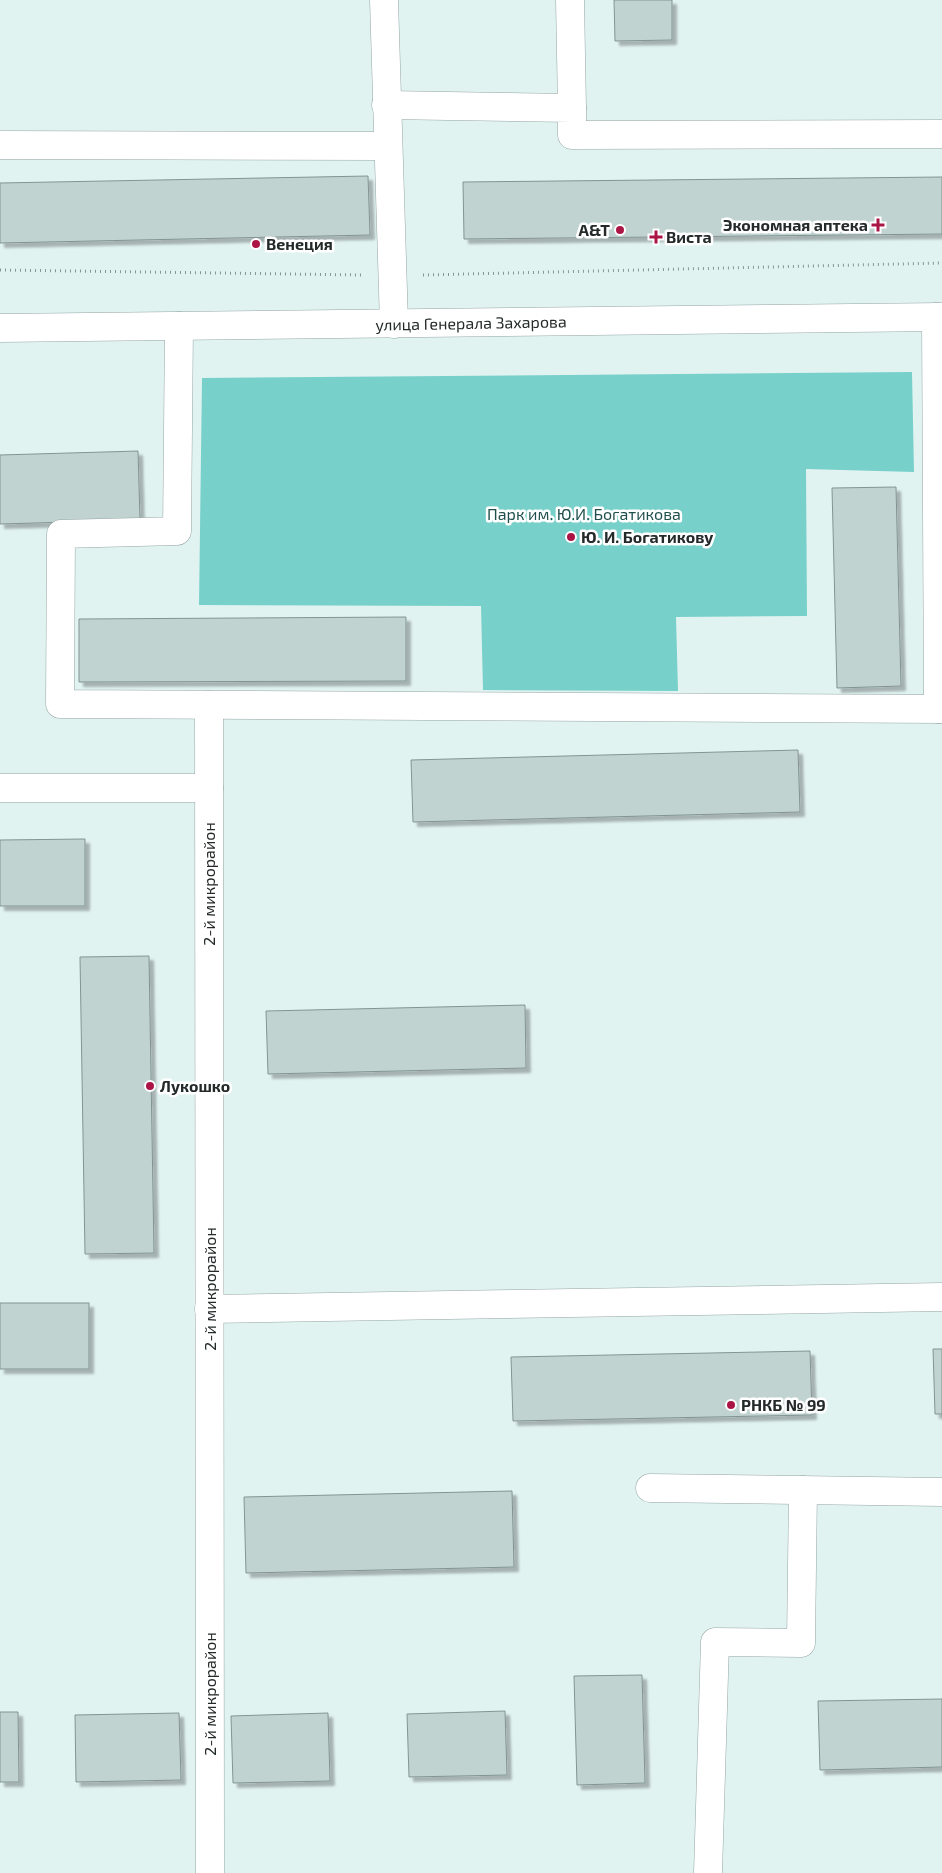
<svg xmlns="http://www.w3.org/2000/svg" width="942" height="1873" viewBox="0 0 942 1873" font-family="'Exo 2',sans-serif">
<defs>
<filter id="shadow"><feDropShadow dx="4.5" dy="4.5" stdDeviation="1" flood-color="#0004"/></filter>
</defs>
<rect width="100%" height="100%" fill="#e1f3f1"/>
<!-- green -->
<polygon fill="#78d0ca" points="912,372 914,472 806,469 807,616 676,617 678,691 483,690 481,606 199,605 202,378"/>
<!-- building -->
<g fill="#c1d3d1" stroke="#839493" filter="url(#shadow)">
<polygon points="614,0 672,0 672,40 615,41"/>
<polygon points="368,176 370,235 0,243 0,183"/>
<polygon points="942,177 942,234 464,239 463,182"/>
<polygon points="138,451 140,520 0,524 0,455"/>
<polygon points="896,487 901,686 837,688 832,488"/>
<polygon points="406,617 406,681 79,682 79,619"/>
<polygon points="798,750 800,812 413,822 411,760"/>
<polygon points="85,839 85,906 0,906 0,840"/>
<polygon points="149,956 154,1253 85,1254 80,957"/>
<polygon points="525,1005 526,1068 268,1074 266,1011"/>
<rect x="0" y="1303" width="89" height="66"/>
<polygon points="933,1349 942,1349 942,1414 935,1414"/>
<polygon points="810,1351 812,1415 513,1421 511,1357"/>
<polygon points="512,1491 514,1567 246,1573 244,1497"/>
<polygon points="642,1675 645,1783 577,1785 574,1676"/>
<polygon points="942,1699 942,1767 820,1770 818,1701"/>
<polygon points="505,1711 507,1775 409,1777 407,1714"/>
<polygon points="0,1712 18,1712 19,1782 0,1782"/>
<polygon points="179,1713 181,1780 76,1782 75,1715"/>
<polygon points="328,1713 330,1781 233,1783 231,1716"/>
</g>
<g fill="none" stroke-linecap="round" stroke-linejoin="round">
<defs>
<g id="minor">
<polyline points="384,0 394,324"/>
<polyline points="570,0 572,108"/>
<polyline points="386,105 572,108 572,135 942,134"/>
<polyline points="0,145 387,146"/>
<polyline points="936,317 938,709"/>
<polyline points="179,326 177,531 61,534 60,704 942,709"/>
<polyline points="0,328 942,317"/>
<polyline points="209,705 210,1873"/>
<polyline points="0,788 209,788"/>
<polyline points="209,1309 942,1297"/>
<polyline points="650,1488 942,1492"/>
<polyline points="708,1873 715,1642 801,1643 803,1490"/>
</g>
</defs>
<!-- minor casing -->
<use href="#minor" stroke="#95a6a5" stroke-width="29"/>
<!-- path -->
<g stroke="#879493" stroke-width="3" stroke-dasharray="1 4" stroke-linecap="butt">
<polyline points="0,270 362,275"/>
<polyline points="423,275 942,263"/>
</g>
<!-- minor -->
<use href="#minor" stroke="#fff" stroke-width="28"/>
</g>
<!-- markers -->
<g fill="#aa1546" stroke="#fff" stroke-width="2">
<path d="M875.5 217.5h5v5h5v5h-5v5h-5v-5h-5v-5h5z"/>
<circle cx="620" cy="230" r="5"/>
<path d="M653.5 229.5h5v5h5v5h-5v5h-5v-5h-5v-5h5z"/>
<circle cx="256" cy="244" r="5"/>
<circle cx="571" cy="537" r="5"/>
<circle cx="150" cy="1086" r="5"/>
<circle cx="731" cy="1405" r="5"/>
</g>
<g text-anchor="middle" stroke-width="5" stroke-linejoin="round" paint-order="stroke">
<!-- poi labels -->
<g font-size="16" font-weight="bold" fill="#232a29" stroke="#fff" text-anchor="start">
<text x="868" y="231" text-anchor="end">Экономная аптека</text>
<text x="610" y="236" text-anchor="end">A&amp;T</text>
<text x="666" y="243">Виста</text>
<text x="266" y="250">Венеция</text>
<text x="581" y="543">Ю. И. Богатикову</text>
<text x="160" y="1092">Лукошко</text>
<text x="741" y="1411">РНКБ № 99</text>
</g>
<!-- street labels -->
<g font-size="16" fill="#232a29" stroke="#fff">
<text transform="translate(471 323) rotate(-1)" y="6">улица Генерала Захарова</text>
<text transform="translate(209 884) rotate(-90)" y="6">2-й микрорайон</text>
<text transform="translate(210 1289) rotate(-90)" y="6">2-й микрорайон</text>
<text transform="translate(210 1694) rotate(-90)" y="6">2-й микрорайон</text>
</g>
<!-- park labels -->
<g font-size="16" fill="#1f504d" stroke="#fff">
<text x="584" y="520">Парк им. Ю.И. Богатикова</text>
</g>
</g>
</svg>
